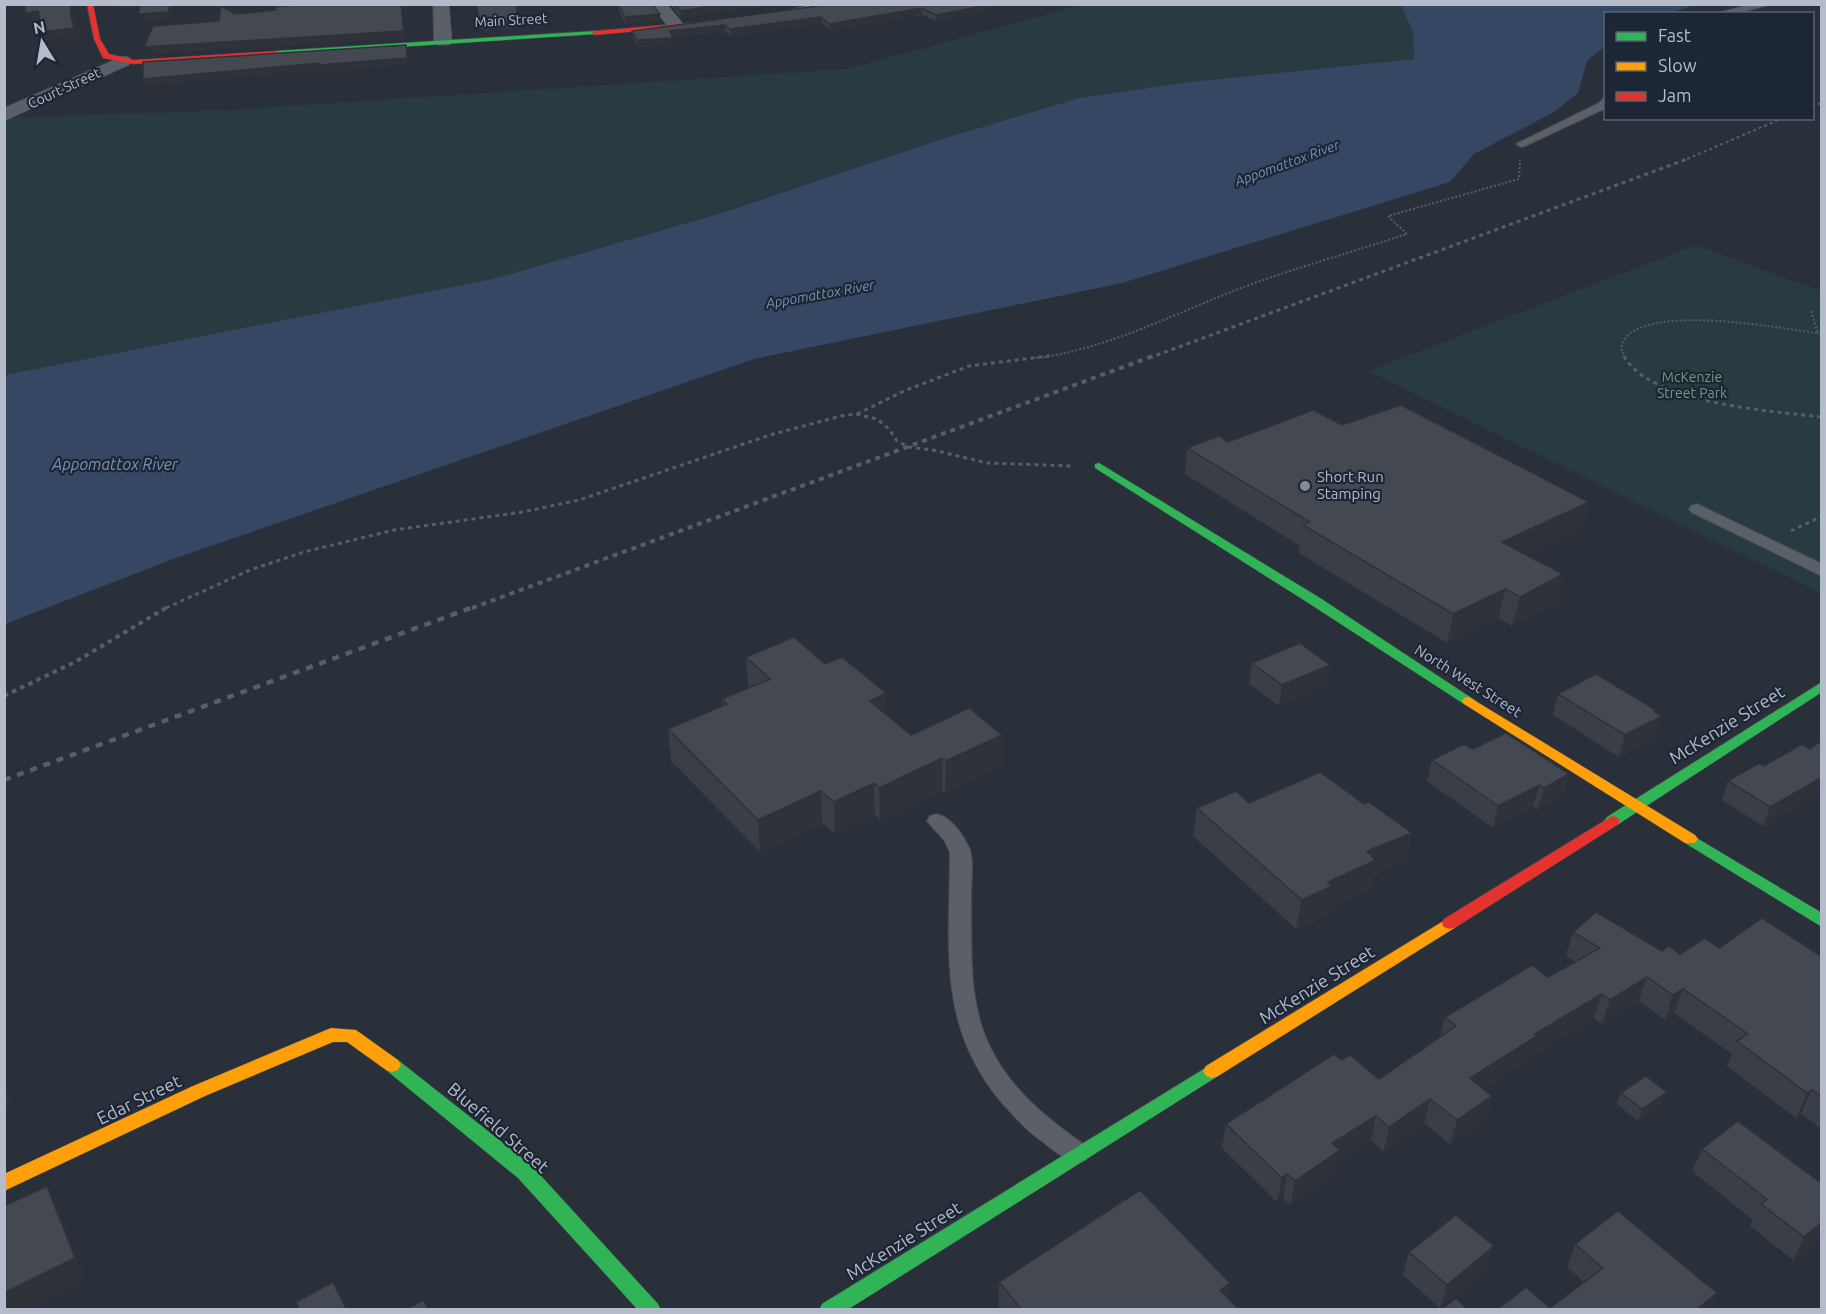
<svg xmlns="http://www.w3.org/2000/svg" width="1826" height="1314" viewBox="0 0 1826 1314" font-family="Ubuntu,sans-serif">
<rect width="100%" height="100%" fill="#2a303a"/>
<!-- green -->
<g fill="#273b40">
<polygon points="1081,5 1403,5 1401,6 1413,33 1414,59 1189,82 1079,98 945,138 725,212 493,279 5,375 4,118 227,110 847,69"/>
<polygon points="1696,245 1821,291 1821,593 1368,371"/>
</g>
<!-- water -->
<polygon fill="#364764" points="1401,5 1694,5 1670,13 1606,14 1605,46 1587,61 1578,93 1554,112 1474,154 1450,182 1122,283 754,359 173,559 5,624 5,375 493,279 725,212 945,138 1079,98 1189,82 1414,59 1413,33"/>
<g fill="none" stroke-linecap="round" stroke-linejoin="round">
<defs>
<g id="lane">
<polygon points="1752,4 1772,4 1734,14 1714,14"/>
<polygon points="1606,96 1606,108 1525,146 1521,147 1516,144 1599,103"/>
<polygon points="1697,504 1822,564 1822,576 1691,512 1689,509 1691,506"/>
<path d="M 937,814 C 952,818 964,836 970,850 C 974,863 971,882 971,896 C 972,946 967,1003 991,1049 C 1012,1091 1048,1119 1086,1146 L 1089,1153 L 1086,1160 C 1068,1166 1053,1149 1039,1139 C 1025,1129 1015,1117 1003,1104 C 936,1026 950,947 950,852 L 944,840 L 927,821 L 930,816 Z"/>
</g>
<g id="street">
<polygon points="433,4 449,4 452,41 449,45 437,45 434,41"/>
<polygon points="650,4 667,4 685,26 677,31 671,30"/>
<polygon points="123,56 129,57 132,61 129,65 4,121 4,108"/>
</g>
<g id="fast">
<polygon points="816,4 835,4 782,14 779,12"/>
<polygon points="595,31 597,34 276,55 272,53 276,51"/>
<polygon points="1099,463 1320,598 1476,701 1474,704 1464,704 1310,604 1095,468 1095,464"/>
<polygon points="1822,682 1822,692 1617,825 1607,825 1604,821 1607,817"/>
<polygon points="1690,834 1822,913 1822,927 1685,843 1682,839 1685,835"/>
<polygon points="392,1058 398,1060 532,1166 658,1304 661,1310 638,1310 518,1178 386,1070 383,1065 386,1060"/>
<polygon points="1212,1064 1218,1066 1221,1071 1218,1076 847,1310 819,1310 822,1304"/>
</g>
<g id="slow">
<polygon points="1469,697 1695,835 1698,839 1695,843 1685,843 1464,704 1462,701 1464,698"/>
<polygon points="1450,917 1456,919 1458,923 1456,927 1218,1076 1212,1078 1206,1076 1203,1071 1206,1066"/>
<polygon points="331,1028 356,1030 398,1060 401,1065 398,1070 392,1072 386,1070 347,1042 333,1042 205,1096 4,1191 4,1174 193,1086"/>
</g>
<g id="jam">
<polygon points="87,4 93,4 100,39 109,54 134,60 276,51 280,53 276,55 134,64 103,58 94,39"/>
<polygon points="690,23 692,26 595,35 592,33 595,31"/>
<polygon points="1612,816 1617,817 1620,821 1617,825 1456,927 1450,929 1444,927 1442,923 1444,919"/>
</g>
</defs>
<!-- lane casing -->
<use href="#lane" stroke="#474b52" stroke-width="2"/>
<!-- street casing -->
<use href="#street" stroke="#474b52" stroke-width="1"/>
<!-- fast casing -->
<use href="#fast" stroke="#474b52" stroke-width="1"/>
<!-- slow casing -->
<use href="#slow" stroke="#474b52" stroke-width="1"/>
<!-- jam casing -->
<use href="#jam" stroke="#474b52" stroke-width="1"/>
<!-- path-far2 -->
<g stroke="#585e65" stroke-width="2" stroke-dasharray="2 2" stroke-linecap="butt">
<polyline points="1811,311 1818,333"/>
<path d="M 1036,358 C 1105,350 1176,313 1241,288 C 1295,268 1352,252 1407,234 L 1388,216 L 1519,179 L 1520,160"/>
<path d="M 1625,358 L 1621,348 C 1623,344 1624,339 1627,336 C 1660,305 1779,328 1822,334"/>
</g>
<!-- path-far1 -->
<g stroke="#585e65" stroke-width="3" stroke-dasharray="4 4" stroke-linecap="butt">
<path d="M 1624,356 C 1650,404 1772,411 1822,417"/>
<polyline points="857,414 904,391 969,366 1049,356"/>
<polyline points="1791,531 1822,516"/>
<polyline points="166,608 250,570 304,552 394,530 523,512 579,500 770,435 841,416 856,414 877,419 889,429 897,441 909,447 933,450 987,463 1074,466"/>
</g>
<!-- path -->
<polyline stroke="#585e65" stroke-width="4" stroke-dasharray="4.5 4.5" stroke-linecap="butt" points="4,696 75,662 169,606"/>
<!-- lane -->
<use href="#lane" fill="#5b5f67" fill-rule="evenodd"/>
<!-- street -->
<use href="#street" fill="#5b5f67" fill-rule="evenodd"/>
<!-- fast -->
<use href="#fast" fill="#30b455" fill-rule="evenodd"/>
<!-- slow -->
<use href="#slow" fill="#ff9f0a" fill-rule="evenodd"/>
<!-- jam -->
<use href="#jam" fill="#e5322d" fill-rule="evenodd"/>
<!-- rail-far3 -->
<g stroke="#595e66" stroke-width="2" stroke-dasharray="3 3" stroke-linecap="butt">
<polyline points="1812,106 1822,103"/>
<polyline points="1687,159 1783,118"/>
</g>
<!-- rail-far2 -->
<polyline stroke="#595e66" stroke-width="3" stroke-dasharray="4 4" stroke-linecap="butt" points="1149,358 1690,158"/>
<!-- rail-far1 -->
<polyline stroke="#595e66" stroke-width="4" stroke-dasharray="5 5" stroke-linecap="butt" points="472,608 1153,356"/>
<!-- rail -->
<polyline stroke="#595e66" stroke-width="4.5" stroke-dasharray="7 7" stroke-linecap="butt" points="4,780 476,606"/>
</g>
<!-- wall -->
<g fill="#3a3e46">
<polygon points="476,4 519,4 516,28 481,29"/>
<polygon points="618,4 660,14 660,20 626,24 619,11"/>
<polygon points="672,4 773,4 681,18 672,7"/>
<polygon points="832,5 988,5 988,11 936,21 922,15 830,30 822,23 731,36 725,32 672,38 673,45 638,47 633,38 632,31"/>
<polygon points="1342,425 1582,529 1527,555 1563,574 1556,603 1512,626 1499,618 1447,643 1299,553 1300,546 1185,474 1187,448"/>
<polygon points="746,657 825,664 886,693 886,714 911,735 1001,766 945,793 942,790 880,820 875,815 835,834 822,823 760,852 671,761 668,729 722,706 722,699 748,688"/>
<polygon points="1252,663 1330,665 1326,685 1279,706 1249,684"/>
<polygon points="1558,694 1656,710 1655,737 1619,757 1553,715"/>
<polygon points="1821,741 1821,792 1763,826 1722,800 1728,781 1810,749"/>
<polygon points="1473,749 1563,795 1538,809 1533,806 1493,828 1427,781 1432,760"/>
<polygon points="1249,803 1364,804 1412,833 1406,861 1373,875 1371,888 1328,908 1327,915 1296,929 1193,836 1197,808"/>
<polygon points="1573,932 1680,954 1719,948 1821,956 1821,1128 1801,1114 1796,1118 1727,1066 1732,1054 1674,1013 1665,1020 1639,1001 1602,1024 1594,1018 1530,1057 1529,1060 1484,1089 1492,1096 1485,1120 1450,1144 1424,1123 1383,1152 1371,1140 1337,1161 1334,1174 1290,1205 1283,1198 1277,1202 1222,1148 1226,1124 1341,1060 1379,1079 1440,1037 1445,1017 1548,977 1575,962 1566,956"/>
<polygon points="1621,1093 1662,1104 1638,1121 1617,1104"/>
<polygon points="1702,1149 1821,1236 1793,1260 1750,1226 1753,1220 1692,1171"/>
<polygon points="1575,1244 1717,1293 1709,1310 1497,1310 1550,1308 1584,1282 1567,1267"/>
<polygon points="1409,1252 1486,1269 1440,1308 1403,1275"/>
<polygon points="999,1282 1228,1298 1240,1310 998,1310"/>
</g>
<!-- shaded-wall -->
<g fill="#2f3239">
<polygon points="70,4 72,4 73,25 71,16"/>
<polygon points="117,4 145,4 145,5 119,9"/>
<polygon points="171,4 174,4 170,18 139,20 138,14"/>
<polygon points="401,4 405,38 146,54 144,47"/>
<polygon points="517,4 519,4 516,28 516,21"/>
<polygon points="727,4 773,4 681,18 680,11"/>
<polygon points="988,5 988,11 936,21 936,15"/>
<polygon points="922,8 922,15 830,30 829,24"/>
<polygon points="38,11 41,20 29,21 26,13"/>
<polygon points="660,14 660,20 626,24 625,17"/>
<polygon points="821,17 822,23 731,36 730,29"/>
<polygon points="725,25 725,32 671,38 670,31"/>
<polygon points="74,28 77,37 44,41 42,32"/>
<polygon points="673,38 673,45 638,47 637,40"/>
<polygon points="406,45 408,65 320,72 319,70 144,86 143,79 319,63"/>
<polygon points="1589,502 1582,529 1495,571 1502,542"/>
<polygon points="1563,574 1556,603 1512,626 1520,597"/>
<polygon points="1505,589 1499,618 1447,643 1453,614"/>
<polygon points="1330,665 1326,685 1279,706 1282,685"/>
<polygon points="886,693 886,725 870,701"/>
<polygon points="1656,710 1653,720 1662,716 1655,737 1619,757 1625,735"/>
<polygon points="1002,735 1001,766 945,793 946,761"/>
<polygon points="942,758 942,790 880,820 879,788"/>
<polygon points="1569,774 1563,795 1538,809 1544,788"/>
<polygon points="1821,778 1821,792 1763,826 1770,807"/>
<polygon points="874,783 875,815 835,834 834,802"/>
<polygon points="1539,785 1533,806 1493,828 1498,806"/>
<polygon points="821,791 822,823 760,852 758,820"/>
<polygon points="1412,833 1406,861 1373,875 1371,888 1328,908 1327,915 1296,929 1302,900 1328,882 1367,851"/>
<polygon points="1647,977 1639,1001 1602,1024 1610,1000"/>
<polygon points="1683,989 1674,1013 1665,1020 1673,995"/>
<polygon points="1602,994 1594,1018 1530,1057 1529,1060 1463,1103 1470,1078 1535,1034"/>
<polygon points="4,1084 13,1105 4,1109"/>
<polygon points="1812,1090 1801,1114 1796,1118 1807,1093"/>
<polygon points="1667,1092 1662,1104 1638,1121 1642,1109"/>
<polygon points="1492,1096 1485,1120 1450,1144 1457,1120"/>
<polygon points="1430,1099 1424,1123 1383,1152 1389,1127"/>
<polygon points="1376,1116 1371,1140 1337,1161 1334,1174 1290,1205 1295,1181 1332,1143"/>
<polygon points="1287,1174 1283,1198 1277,1202 1282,1178"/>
<polygon points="47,1186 58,1209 86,1281 29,1310 8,1310 4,1302 4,1293"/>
<polygon points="1821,1223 1821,1236 1793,1260 1804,1237"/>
<polygon points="1494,1246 1486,1269 1440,1308 1447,1285"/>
<polygon points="1230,1283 1226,1310 1220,1290"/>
<polygon points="1717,1293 1709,1310 1696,1310"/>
</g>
<!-- building -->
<g fill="#434851" stroke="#2f3239" stroke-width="1.5">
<polygon points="24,4 70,4 71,16 74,28 42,32 38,11 26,13"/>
<polygon points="141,4 171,4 168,12 138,14"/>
<polygon points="302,4 401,4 404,31 144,47 153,26 219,21 221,6 235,14 276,10 275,7"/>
<polygon points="476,4 517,4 516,21 480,22"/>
<polygon points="618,4 652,4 660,14 625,17"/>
<polygon points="675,4 727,4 680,11"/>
<polygon points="832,4 988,5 936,15 922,8 829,24 821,17 730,29 725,25 670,31 673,38 637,40 632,31"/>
<polygon points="406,45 407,58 318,65 319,63 143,79 143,62"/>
<polygon points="1401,405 1589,502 1502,542 1563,574 1520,597 1505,589 1453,614 1303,525 1310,522 1187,448 1219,436 1228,442 1313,410 1342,425"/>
<polygon points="794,637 825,664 842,657 886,693 870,701 911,735 969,708 1002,735 946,761 942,758 879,788 874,783 834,802 821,791 758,820 668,729 727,704 722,699 770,679 746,657"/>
<polygon points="1300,643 1330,665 1282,685 1252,663"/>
<polygon points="1596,674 1656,710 1654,711 1662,716 1625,735 1558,694"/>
<polygon points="1506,733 1569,774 1544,788 1539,785 1498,806 1432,760 1464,744 1473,749"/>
<polygon points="1821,741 1821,778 1770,807 1728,781 1759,763 1764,766 1802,744 1810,749"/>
<polygon points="1320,772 1364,804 1369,802 1412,833 1367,851 1376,860 1328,882 1332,886 1302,900 1197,808 1236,791 1249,803"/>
<polygon points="1596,912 1662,951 1669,946 1680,954 1705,938 1719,948 1762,918 1821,956 1821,1096 1812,1090 1807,1093 1737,1041 1748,1034 1683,989 1673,995 1647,977 1610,1000 1602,994 1535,1034 1537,1036 1470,1078 1492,1096 1457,1120 1430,1099 1389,1127 1376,1116 1332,1143 1340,1150 1295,1181 1287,1174 1282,1178 1226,1124 1334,1054 1341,1060 1350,1055 1379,1079 1456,1026 1445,1017 1532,965 1548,977 1600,948 1573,932"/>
<polygon points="1646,1076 1667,1092 1642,1109 1621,1093"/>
<polygon points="1738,1121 1821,1183 1821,1223 1804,1237 1761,1204 1767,1199 1702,1149"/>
<polygon points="47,1186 75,1258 4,1293 4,1206"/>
<polygon points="1140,1190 1230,1283 1220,1290 1240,1310 1022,1310 999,1282"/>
<polygon points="1618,1211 1717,1293 1696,1310 1497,1310 1526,1287 1550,1308 1603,1268 1575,1244"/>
<polygon points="1456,1215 1494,1246 1447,1285 1409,1252"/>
<polygon points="333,1282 347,1310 299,1310 296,1302"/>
<polygon points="1456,1298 1468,1310 1441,1310"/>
<polygon points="424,1300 428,1310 405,1310"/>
</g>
<!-- markers -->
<circle fill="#848b98" stroke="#1d2635" stroke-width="2" cx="1305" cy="486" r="6"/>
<g text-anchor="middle" stroke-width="4.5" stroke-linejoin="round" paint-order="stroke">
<!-- far-street labels -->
<g font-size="14" fill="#b4bccb" stroke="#1d2635">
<text transform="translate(511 20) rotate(-3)" y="5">Main Street</text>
<text transform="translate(64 88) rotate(-25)" y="5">Court Street</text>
</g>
<!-- far-water labels -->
<g font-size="14" font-style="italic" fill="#7b90b3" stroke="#1d2635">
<text transform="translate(1287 163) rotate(-20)" y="5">Appomattox River</text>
<text transform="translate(820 294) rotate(-10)" y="5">Appomattox River</text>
</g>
<!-- far-park labels -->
<g font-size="14" fill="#6a9d79" stroke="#1d2635">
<text x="1692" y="382">McKenzie<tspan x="1692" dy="16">Street Park</tspan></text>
</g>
<!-- poi labels -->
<g font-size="15" fill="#b4bccb" stroke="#1d2635" text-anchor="start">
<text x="1317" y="482">Short Run<tspan x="1317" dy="17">Stamping</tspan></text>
</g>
<!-- street labels -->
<g font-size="15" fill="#b4bccb" stroke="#1d2635">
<text transform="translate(1468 681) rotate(32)" y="5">North West Street</text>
</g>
<!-- water labels -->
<g font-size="16" font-style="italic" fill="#7b90b3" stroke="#1d2635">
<text x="115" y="470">Appomattox River</text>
</g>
<!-- near-street labels -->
<g font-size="18" fill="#b4bccb" stroke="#1d2635">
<text transform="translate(1727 725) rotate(-32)" y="6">McKenzie Street</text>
<text transform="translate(1317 985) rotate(-32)" y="6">McKenzie Street</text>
<text transform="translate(139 1100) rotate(-26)" y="6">Edar Street</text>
<text transform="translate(498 1128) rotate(41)" y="6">Bluefield Street</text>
<text transform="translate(904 1241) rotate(-32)" y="6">McKenzie Street</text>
</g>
</g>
<!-- border -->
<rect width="1826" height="1314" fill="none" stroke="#b4bccb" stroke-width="12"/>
<!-- legend -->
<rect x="1604" y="12" width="210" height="108" fill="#1d2635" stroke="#596271" stroke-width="1.5"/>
<rect x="1616" y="32" width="30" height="9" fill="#30b455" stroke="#596271" stroke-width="1.5"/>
<text x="1658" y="42" font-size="18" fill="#b4bccb">Fast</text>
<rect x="1616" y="62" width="30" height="9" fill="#ff9f0a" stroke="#596271" stroke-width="1.5"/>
<text x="1658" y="72" font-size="18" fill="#b4bccb">Slow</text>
<rect x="1616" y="92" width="30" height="9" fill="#e5322d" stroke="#596271" stroke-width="1.5"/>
<text x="1658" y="102" font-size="18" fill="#b4bccb">Jam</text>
<!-- north arrow -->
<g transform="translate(42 42) rotate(349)" stroke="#1d2635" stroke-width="4.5" paint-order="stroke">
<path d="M0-4.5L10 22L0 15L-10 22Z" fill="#b4bccb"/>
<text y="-9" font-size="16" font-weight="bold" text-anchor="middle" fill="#b4bccb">N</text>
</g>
</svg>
